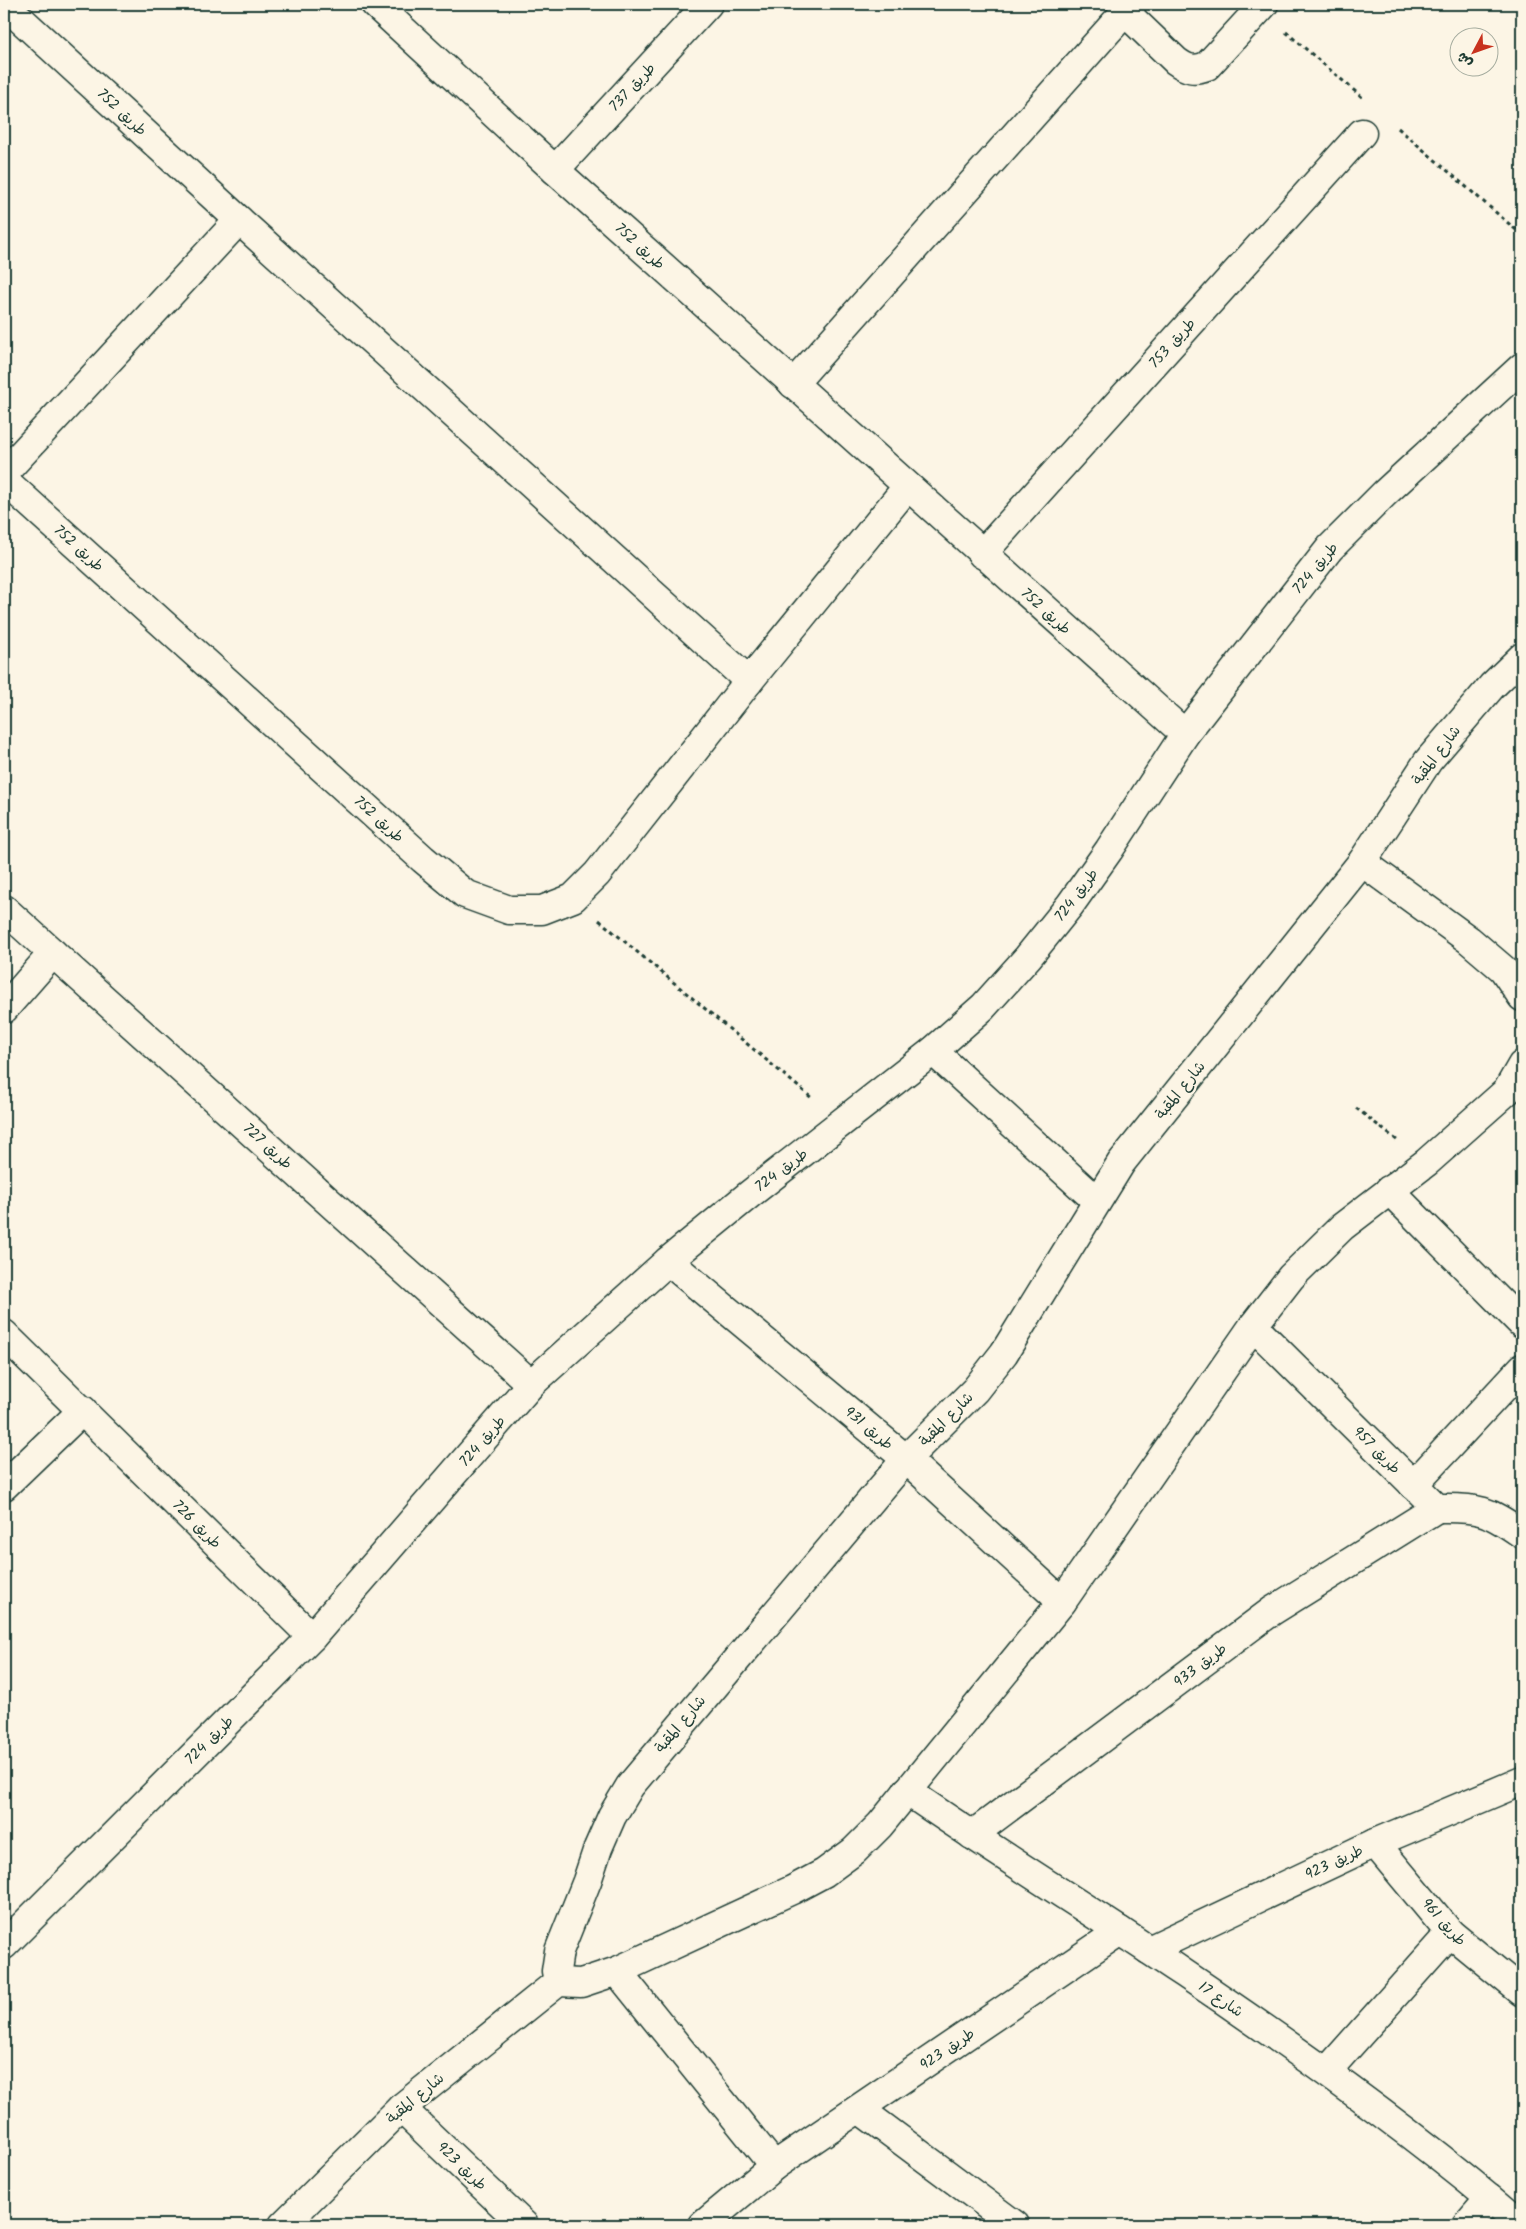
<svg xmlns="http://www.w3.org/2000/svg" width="1526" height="2229" viewBox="0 0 1526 2229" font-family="Kalam,'Playpen Sans Arabic',sans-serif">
<rect width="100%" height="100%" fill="#fcf5e5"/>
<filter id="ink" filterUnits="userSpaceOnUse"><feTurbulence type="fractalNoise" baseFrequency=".02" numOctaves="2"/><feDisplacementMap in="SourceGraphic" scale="10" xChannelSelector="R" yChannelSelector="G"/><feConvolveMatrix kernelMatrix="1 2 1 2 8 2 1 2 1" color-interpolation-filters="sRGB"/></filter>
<g filter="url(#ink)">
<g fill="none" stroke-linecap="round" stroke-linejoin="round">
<defs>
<g id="minor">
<polyline points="4,4 239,220 749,681"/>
<polyline points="375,4 555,170 1185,734"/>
<path d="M 1125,12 L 1176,61 C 1187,69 1194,71 1207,66 L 1264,4"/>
<polyline points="555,170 708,4"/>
<polyline points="793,384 1132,4"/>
<polyline points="4,473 239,220"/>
<polyline points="4,480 423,859 465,894 509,910 542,910 573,898 597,874 749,681 907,487"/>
<polyline points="982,554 1362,133"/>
<polyline points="1362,862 1469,940 1503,969 1522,997"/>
<polyline points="4,909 531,1384"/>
<polyline points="4,1009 53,953"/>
<polyline points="933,1051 1097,1201"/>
<polyline points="1389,1190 1522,1324"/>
<polyline points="668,1261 906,1459 1062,1602"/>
<path d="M 1253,1326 L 1437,1508 C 1479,1507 1488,1510 1522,1534"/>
<polyline points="4,1334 312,1637"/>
<polyline points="1413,1485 1522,1368"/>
<polyline points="4,1486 83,1410"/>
<path d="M 907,1791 C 998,1854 1093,1912 1185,1974 C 1301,2052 1416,2134 1522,2225"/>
<polyline points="972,1835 1272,1611 1437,1508"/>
<polyline points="1375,1843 1450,1933 1522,1992"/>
<polyline points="4,1945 312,1637 531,1384 668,1261 750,1194 933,1051 983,1007 1028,957 1070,905 1109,850 1185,734 1330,548 1385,493 1522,367"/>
<polyline points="1149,1950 1375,1843 1522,1781"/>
<polyline points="617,1971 774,2166"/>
<polyline points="558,1982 556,1971 559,1951 587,1881 598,1848 612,1816 630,1786 906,1459 975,1390 1004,1353 1121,1163 1362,862 1428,761 1492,686 1522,657"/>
<polyline points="1327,2071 1450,1933"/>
<polyline points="401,2108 524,2225"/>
<polyline points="859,2109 1015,2225"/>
<polyline points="283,2225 401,2108 558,1982 581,1983 617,1971 792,1890 824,1873 854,1851 880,1825 1062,1602 1253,1326 1291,1277 1342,1227 1427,1162 1507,1091 1522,1065"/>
<polyline points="703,2225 774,2166 1120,1931"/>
<polyline points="1467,2225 1490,2198"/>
</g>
</defs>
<!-- minor casing -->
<use href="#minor" stroke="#1f3d34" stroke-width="31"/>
<!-- path -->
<g stroke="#1f3d34" stroke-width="3" stroke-dasharray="4 4" stroke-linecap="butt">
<polyline points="1286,32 1363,98"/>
<polyline points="1398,128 1522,235"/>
<polyline points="599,920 813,1099"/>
<polyline points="1356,1108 1398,1141"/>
</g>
<!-- minor -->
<use href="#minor" stroke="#fcf5e5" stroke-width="28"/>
</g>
</g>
<g text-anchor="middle" stroke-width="4.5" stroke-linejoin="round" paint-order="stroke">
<!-- street labels -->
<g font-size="15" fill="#1f3d34" stroke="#fcf5e5">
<text transform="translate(632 87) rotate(-47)" y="5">طريق 737</text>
<text transform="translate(122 112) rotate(43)" y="5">طريق 752</text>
<text transform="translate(640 246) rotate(42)" y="5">طريق 752</text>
<text transform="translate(1172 343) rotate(-48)" y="5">طريق 753</text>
<text transform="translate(79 548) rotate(42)" y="5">طريق 752</text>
<text transform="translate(1315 568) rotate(-50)" y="5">طريق 724</text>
<text transform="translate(1046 611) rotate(42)" y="5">طريق 752</text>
<text transform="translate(1436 755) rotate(-53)" y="5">شارع المقبة</text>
<text transform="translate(379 819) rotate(42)" y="5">طريق 752</text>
<text transform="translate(1076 895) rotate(-53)" y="5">طريق 724</text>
<text transform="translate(1180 1090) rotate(-51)" y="5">شارع المقبة</text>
<text transform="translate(268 1146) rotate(42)" y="5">طريق 727</text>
<text transform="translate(781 1170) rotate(-37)" y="5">طريق 724</text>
<text transform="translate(946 1419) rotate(-45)" y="5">شارع المقبة</text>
<text transform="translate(869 1428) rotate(40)" y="5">طريق 931</text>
<text transform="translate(482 1441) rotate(-49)" y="5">طريق 724</text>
<text transform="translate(1377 1450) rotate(45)" y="5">طريق 957</text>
<text transform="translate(197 1524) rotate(45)" y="5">طريق 726</text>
<text transform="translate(1200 1665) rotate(-37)" y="5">طريق 933</text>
<text transform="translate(680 1724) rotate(-50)" y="5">شارع المقبة</text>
<text transform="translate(209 1740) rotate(-45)" y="5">طريق 724</text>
<text transform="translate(1334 1862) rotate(-25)" y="5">طريق 923</text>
<text transform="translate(1444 1922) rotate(48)" y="5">طريق 961</text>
<text transform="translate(1221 1999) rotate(35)" y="5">شارع 17</text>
<text transform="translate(947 2049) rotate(-34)" y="5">طريق 923</text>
<text transform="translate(415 2098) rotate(-40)" y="5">شارع المقبة</text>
<text transform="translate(462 2166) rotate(44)" y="5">طريق 923</text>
</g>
</g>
<!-- margin -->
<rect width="1526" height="2229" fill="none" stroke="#fcf5e5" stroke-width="20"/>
<rect x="10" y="10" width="1506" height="2209" fill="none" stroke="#1f3d34" stroke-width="2" filter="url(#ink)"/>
<!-- north arrow -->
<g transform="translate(1474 52) rotate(229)"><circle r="24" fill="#fcf5e5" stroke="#a4ab9e"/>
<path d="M0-4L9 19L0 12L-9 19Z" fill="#c8321e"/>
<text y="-8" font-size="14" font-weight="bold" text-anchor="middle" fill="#1f3d34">ش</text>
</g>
</svg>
